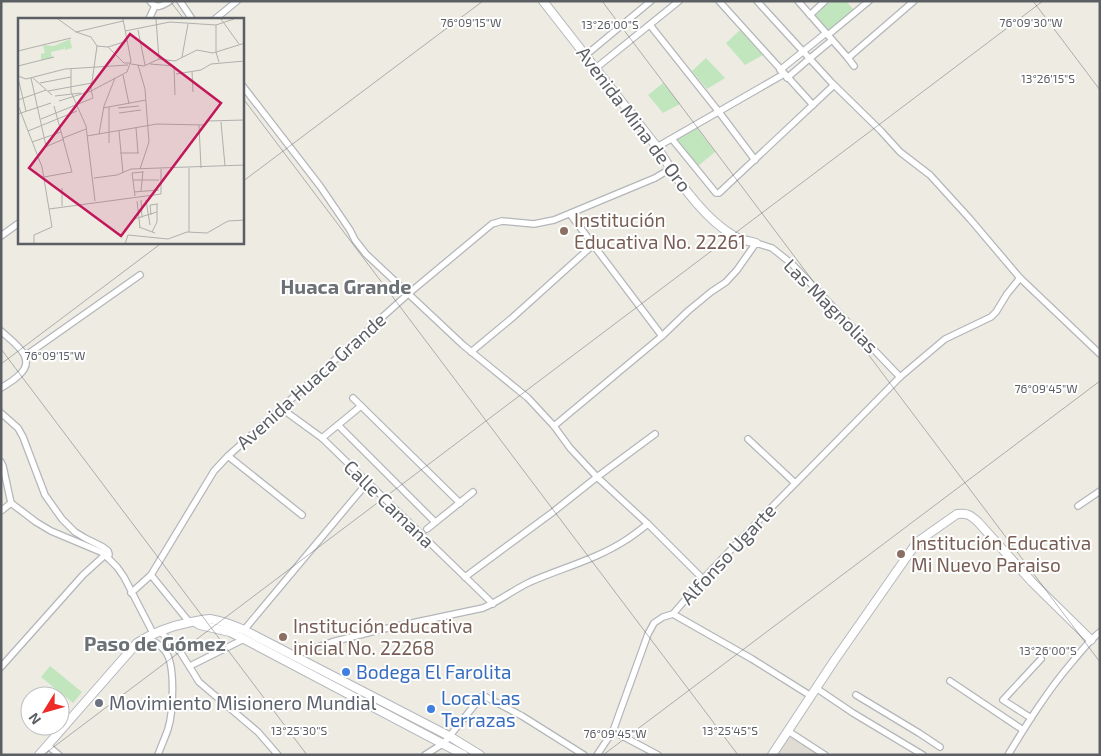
<svg xmlns="http://www.w3.org/2000/svg" width="1101" height="756" viewBox="0 0 1101 756" font-family="'Exo 2',sans-serif">
<rect width="100%" height="100%" fill="#eeebe3"/>
<!-- education -->
<polygon fill="#e0dcd3" points="789,736 819,755 777,755"/>
<!-- green -->
<g fill="#c1e6be">
<polygon points="831,1 846,1 854,10 829,31 815,16"/>
<polygon points="740,30 763,55 745,65 726,43"/>
<polygon points="706,58 725,78 707,89 692,71"/>
<polygon points="663,83 680,104 663,113 648,95"/>
<polygon points="697,128 715,152 698,166 677,140"/>
<polygon points="50,666 82,692 73,703 41,677"/>
</g>
<g fill="none" stroke-linecap="round" stroke-linejoin="round">
<defs>
<g id="street">
<path d="M 150,1 C 156,10 162,6 170,1"/>
<polyline points="180,1 192,19"/>
<polyline points="719,1 813,105"/>
<polyline points="757,1 831,82 881,131 900,152 930,175 970,219 1020,278 1100,354"/>
<polyline points="798,1 848,58 854,66"/>
<polyline points="810,15 825,1"/>
<polyline points="149,19 155,6"/>
<polyline points="215,19 237,1"/>
<polyline points="650,25 719,112 755,160"/>
<polyline points="828,35 869,1"/>
<polyline points="586,55 651,1"/>
<polyline points="848,58 914,1"/>
<polyline points="596,68 679,1"/>
<polyline points="780,70 826,33"/>
<polyline points="787,78 809,59 832,40"/>
<polyline points="242,85 320,186 350,230 355,240 366,254 463,345 528,398 554,426 570,448 597,477 648,524 703,579"/>
<polyline points="672,139 716,193 719,193 834,85"/>
<polyline points="657,147 784,74"/>
<polyline points="570,214 662,336"/>
<polyline points="1,236 19,223"/>
<path d="M 1,331 C 14,343 39,359 18,376 C 13,381 7,384 1,388"/>
<polyline points="471,352 512,318 593,245"/>
<polyline points="25,356 140,275"/>
<polyline points="353,398 460,503"/>
<polyline points="283,407 289,414 322,438 493,604"/>
<polyline points="1,413 18,428 23,437 45,495 62,519 75,532 85,538 103,547 108,551 109,554 108,558"/>
<polyline points="338,425 435,522"/>
<polyline points="554,426 662,336 688,311 711,292 726,282 737,270 756,243 772,248 792,264 900,377"/>
<polyline points="322,438 361,406"/>
<polyline points="748,439 795,483"/>
<polyline points="228,456 302,515"/>
<polyline points="1,462 3,466 11,503 36,522 51,531 101,552 108,558 117,567 124,577 153,633"/>
<polyline points="1078,506 1100,491"/>
<polyline points="1,511 11,503"/>
<polyline points="427,529 473,492"/>
<polyline points="151,575 190,623"/>
<polyline points="465,577 553,512 597,477 655,434"/>
<polyline points="131,593 151,575 214,471 228,456 408,294 492,224 502,221 534,224 554,220 655,178 670,169"/>
<polyline points="673,614 752,659 811,696"/>
<polyline points="244,630 367,483"/>
<polyline points="160,631 181,653 199,682 258,732 278,755"/>
<path d="M 147,637 C 153,641 161,645 165,651 C 176,664 173,713 168,729 C 165,738 161,746 158,755"/>
<path d="M 292,656 L 332,642 L 379,630 L 483,608 C 500,601 513,590 530,582 C 562,568 597,559 626,540 C 634,535 641,529 648,524"/>
<polyline points="190,666 244,639"/>
<polyline points="1,667 83,575 105,555"/>
<polyline points="950,681 1023,730"/>
<polyline points="816,688 853,713 923,755"/>
<polyline points="856,695 919,733 940,747"/>
<polyline points="1031,718 1003,700 1041,659"/>
<polyline points="613,731 658,755"/>
<polyline points="788,731 825,755"/>
<polyline points="47,745 59,755"/>
<polyline points="425,755 444,743 481,697 484,696 522,716 584,755"/>
<polyline points="597,755 613,731 648,634 654,623 663,617 673,614 703,579 765,514 900,377 945,339 991,317 996,312 1007,294 1020,278"/>
<path d="M 1008,755 C 1028,722 1048,690 1073,661 C 1081,651 1089,641 1100,632"/>
</g>
<g id="secondary">
<path d="M 543,1 L 657,147 C 675,177 703,218 734,236 C 740,240 749,241 756,243"/>
<polyline points="195,622 200,625 230,632 244,639 464,755"/>
<path d="M 39,755 L 137,643 C 154,632 171,626 191,622 C 198,621 203,619 210,619 C 222,621 233,625 244,630 L 449,736 L 480,755"/>
<path d="M 772,755 L 834,661 L 915,545 L 920,540 L 957,514 C 968,513 970,515 978,522 L 1032,582 L 1091,640"/>
</g>
</defs>
<!-- street casing -->
<use href="#street" stroke="#b3b6ba" stroke-width="8"/>
<!-- secondary casing -->
<use href="#secondary" stroke="#b4b8bd" stroke-width="10"/>
<!-- street -->
<use href="#street" stroke="#fff" stroke-width="5.5"/>
<!-- secondary -->
<use href="#secondary" stroke="#fff" stroke-width="8"/>
</g>
<!-- ticks -->
<path fill="none" stroke="#5b5f64" stroke-width="1" stroke-opacity="0.45" d="M 170,1 L 184,19M 602,1 L 1100,662M 1033,1 L 1100,90M 242,97 L 738,755M 242,182 L 483,1M 1,349 L 307,755M 1,364 L 163,242M 43,755 L 1043,1M 603,755 L 1100,381"/>
<!-- markers -->
<g fill="#8d6e63" stroke="#fff" stroke-width="2">
<circle cx="564" cy="231" r="5"/>
<circle cx="901" cy="554" r="5"/>
<circle cx="283" cy="637" r="5"/>
</g>
<g fill="#3f7fe0" stroke="#fff" stroke-width="2">
<circle cx="346" cy="672" r="5"/>
<circle cx="431" cy="709" r="5"/>
</g>
<circle fill="#6b7280" stroke="#fff" stroke-width="2" cx="99" cy="703" r="5"/>
<g text-anchor="middle" stroke-width="4" stroke-linejoin="round" paint-order="stroke">
<!-- street labels -->
<g font-size="19" fill="#5b5f64" stroke="#fff">
<text transform="translate(634 119) rotate(53)" y="7">Avenida Mina de Oro</text>
<text transform="translate(831 306) rotate(45)" y="7">Las Magnolias</text>
<text transform="translate(311 381) rotate(-42)" y="7">Avenida Huaca Grande</text>
<text transform="translate(389 504) rotate(44)" y="7">Calle Camana</text>
<text transform="translate(728 554) rotate(-47)" y="7">Alfonso Ugarte</text>
</g>
<!-- education labels -->
<g font-size="19" fill="#785e54" stroke="#fff" text-anchor="start">
<text x="574" y="227">Institución<tspan x="574" dy="22">Educativa No. 22261</tspan></text>
<text x="911" y="550">Institución Educativa<tspan x="911" dy="22">Mi Nuevo Paraiso</tspan></text>
<text x="293" y="633">Institución educativa<tspan x="293" dy="22">inicial No. 22268</tspan></text>
</g>
<!-- shop labels -->
<g font-size="19" fill="#366cbe" stroke="#fff" text-anchor="start">
<text x="356" y="679">Bodega El Farolita</text>
<text x="441" y="705">Local Las<tspan x="441" dy="22">Terrazas</tspan></text>
</g>
<!-- worship labels -->
<g font-size="19" fill="#5b616d" stroke="#fff" text-anchor="start">
<text x="109" y="710">Movimiento Misionero Mundial</text>
</g>
<!-- neighbourhood labels -->
<g font-size="20" font-weight="bold" fill="#6c7176" stroke="#fff">
<text x="346" y="294">Huaca Grande</text>
<text x="155" y="651">Paso de Gómez</text>
</g>
</g>
<!-- overview -->
<g transform="translate(18 18)">
<rect width="226" height="226" fill="#eeebe3"/>
<path d="M 52,21 L 54,30 L 47,32 L 46,28 L 46,31 L 33,34 L 34,40 L 23,42 L 23,36 L 27,35 L 25,27 L 36,28 Z" fill="#c1e6be"/>
<path fill="none" stroke="#afafac" stroke-width="1" d="M 40,1 L 58,14 L 73,19 L 79,28M 138,1 L 141,41M 203,1 L 221,26M 198,7 L 198,34 L 201,44M 120,12 L 127,47M 107,13 L 152,4 L 198,7 L 216,1M 58,14 L 105,3M 90,29 L 109,23M 0,33 L 53,20M 164,39 L 170,6M 113,46 L 126,48 L 141,41 L 157,43 L 179,32 L 195,35 L 227,25M 132,46 L 156,48 L 157,77M 120,47 L 127,71 L 131,124 L 122,151M 0,48 L 36,39M 53,50 L 53,74 L 68,108 L 77,183M 174,53 L 175,74M 158,56 L 183,52 L 193,46 L 227,43M 105,57 L 111,86M 0,58 L 8,61 L 47,51 L 110,47M 0,60 L 8,93M 13,60 L 28,128M 15,60 L 34,77M 22,65 L 53,59M 30,73 L 74,65M 37,78 L 63,75M 0,82 L 28,72M 41,83 L 73,73 L 109,54 L 113,43 L 105,1M 0,87 L 24,149 L 34,209 L 16,217 L 16,226M 91,89 L 91,125M 85,90 L 128,82M 100,90 L 121,88M 101,95 L 123,92M 0,96 L 33,85M 23,101 L 75,80 L 73,71 L 79,28 L 90,29 L 106,45 L 113,45M 203,104 L 207,148M 181,107 L 183,150M 118,110 L 120,135M 10,113 L 59,93M 101,113 L 105,155M 81,116 L 86,88 L 97,60M 69,118 L 139,106 L 187,107 L 189,103 L 227,102M 45,120 L 68,111M 14,124 L 43,114M 27,129 L 46,121M 102,135 L 121,135M 171,150 L 171,214M 26,159 L 54,154 L 36,88M 76,160 L 99,157 L 113,151 L 227,147M 115,162 L 141,162M 123,173 L 125,153M 116,174 L 141,172M 117,178 L 114,155 L 125,154M 123,182 L 124,200M 128,182 L 132,207M 119,183 L 122,209M 44,188 L 44,170M 31,191 L 143,176 L 143,151M 133,197 L 132,187 L 140,186M 116,201 L 139,194M 121,209 L 137,215M 134,214 L 139,204 L 139,186M 107,226 L 110,217 L 150,221 L 169,214 L 189,215 L 210,203 L 227,202"/>
<path fill="#c2185b" fill-opacity="0.15" stroke="#c2185b" stroke-width="2.5" d="M 112,16 L 203,85 L 103,218 L 11,150 Z"/>
<rect width="226" height="226" fill="none" stroke="#5b5f64" stroke-width="2.5"/>
</g>
<g font-size="12" text-anchor="middle" fill="#5b5f64" stroke="#fff" stroke-width="4" stroke-linejoin="round" paint-order="stroke">
<text x="471" y="27">76°09'15"W</text>
<text x="1031" y="27">76°09'30"W</text>
<text x="610" y="29">13°26'00"S</text>
<text x="1048" y="83">13°26'15"S</text>
<text x="55" y="360">76°09'15"W</text>
<text x="1046" y="393">76°09'45"W</text>
<text x="1048" y="655">13°26'00"S</text>
<text x="299" y="735">13°25'30"S</text>
<text x="730" y="735">13°25'45"S</text>
<text x="615" y="738">76°09'45"W</text>
</g>
<!-- border -->
<rect width="1101" height="756" fill="none" stroke="#5b5f64" stroke-width="5"/>
<!-- north arrow -->
<g transform="translate(45 711) rotate(233)"><circle r="24" fill="#ffffff" stroke="#bdbfc1"/>
<path d="M0-4L9 19L0 12L-9 19Z" fill="#ed2b29"/>
<text y="-8" font-size="14" font-weight="bold" text-anchor="middle" fill="#5b5f64">N</text>
</g>
</svg>
